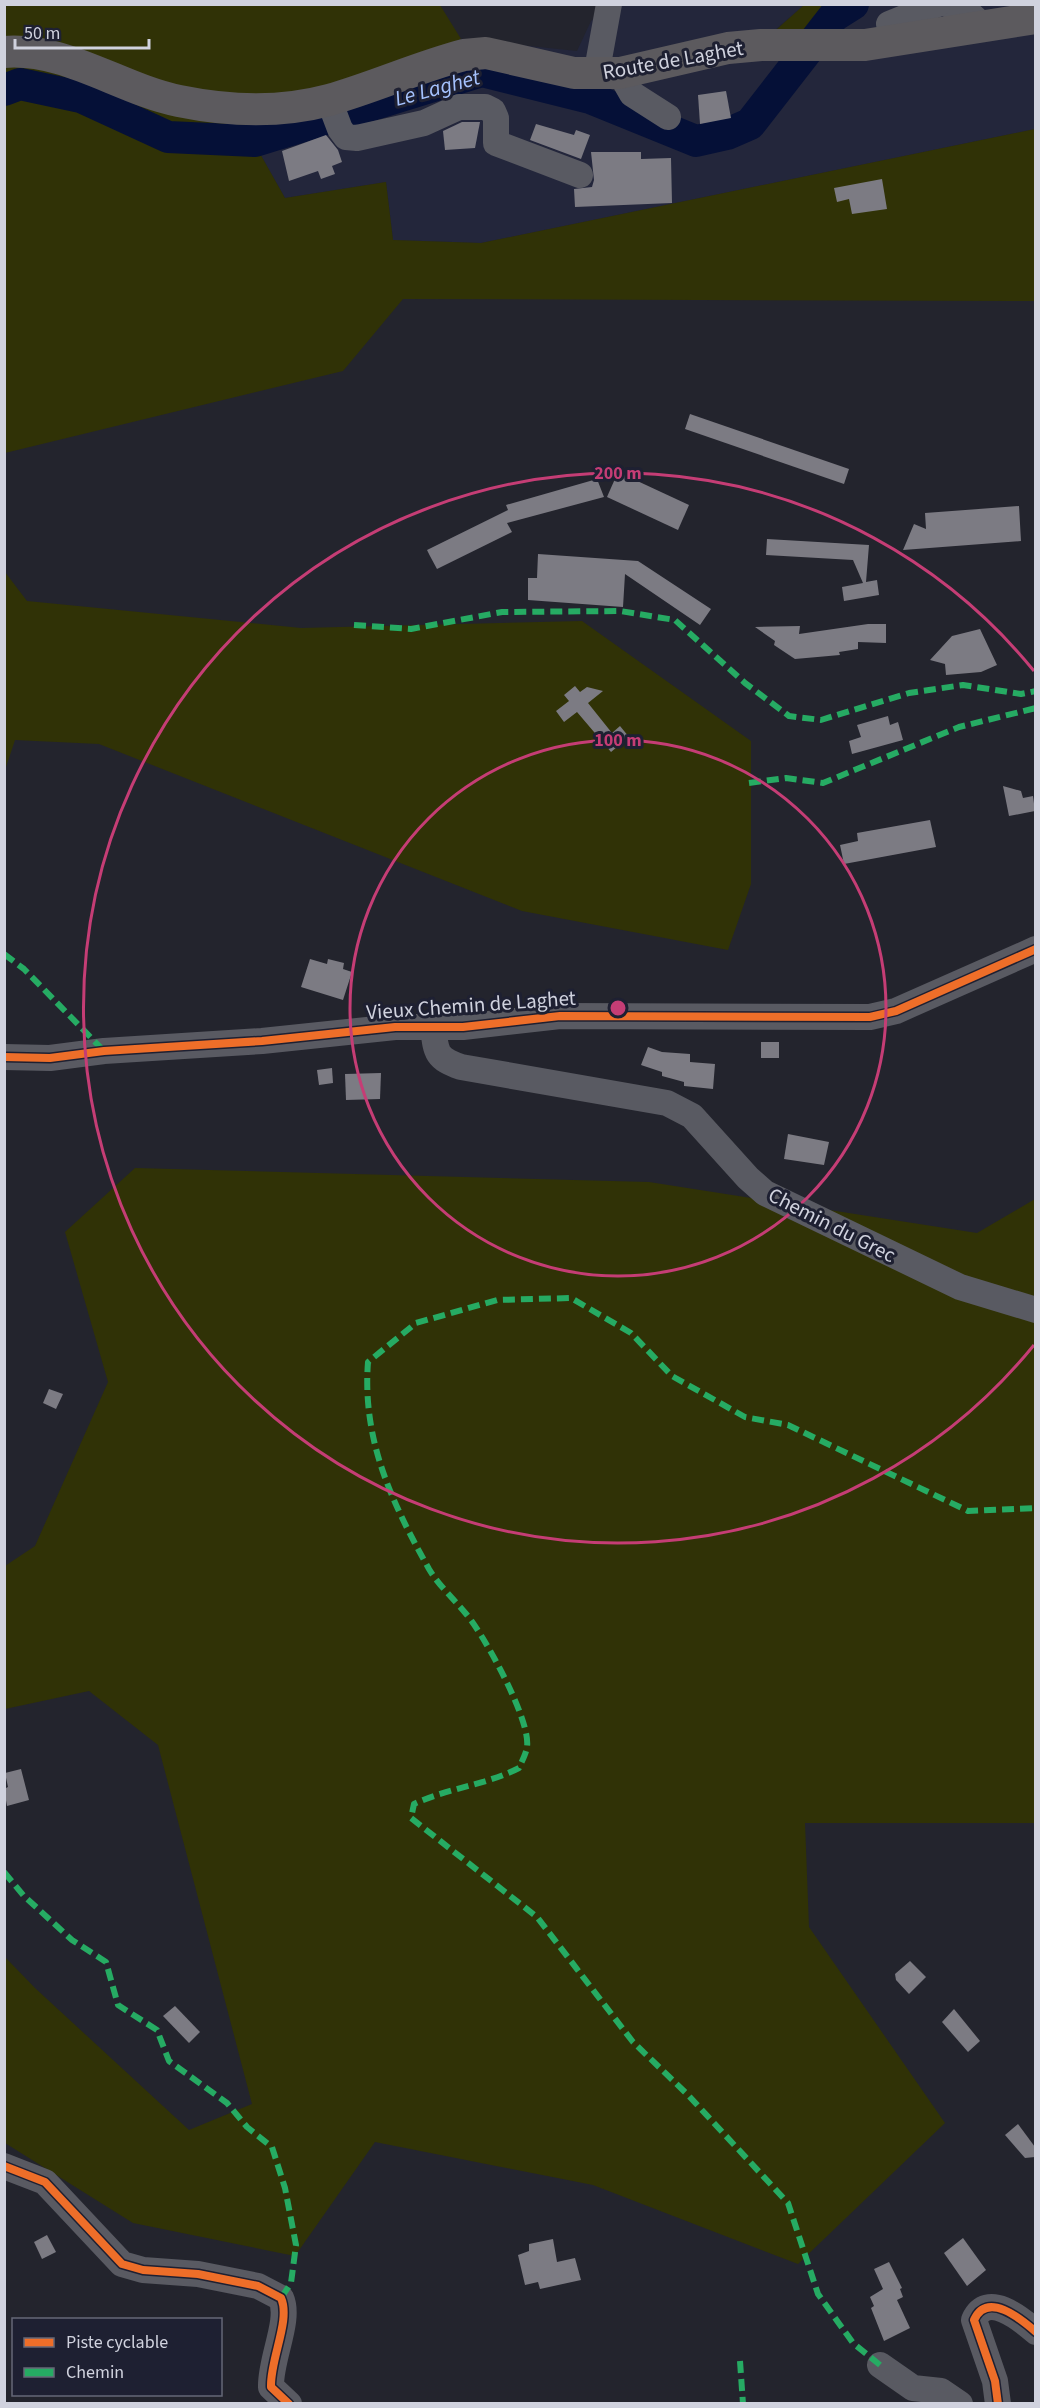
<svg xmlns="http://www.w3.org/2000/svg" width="1040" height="2408" viewBox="0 0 1040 2408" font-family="'Source Sans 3',sans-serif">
<rect width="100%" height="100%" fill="#23242d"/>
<!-- built -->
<polygon fill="#23263b" points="609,5 804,5 776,29 838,34 859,5 1035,5 1035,129 481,243 393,240 386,182 285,198 245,127 461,39 577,51 591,21"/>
<!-- green -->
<g fill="#303206">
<polygon points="4,5 440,5 461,39 245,127 285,198 386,182 393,240 481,243 1035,129 1035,301 403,299 343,371 5,453"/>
<polygon points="804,5 859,5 838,34 776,30"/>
<polygon points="5,572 27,601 301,628 582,621 751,741 751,884 728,950 522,911 99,744 15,740 5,770"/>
<polygon points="135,1168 649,1182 977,1233 1035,1199 1035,1823 805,1823 809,1927 945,2123 798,2264 593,2185 375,2142 295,2256 133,2223 5,2143 4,1956 35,1988 189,2130 252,2104 158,1745 89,1691 5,1709 5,1566 35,1546 108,1382 65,1232"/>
</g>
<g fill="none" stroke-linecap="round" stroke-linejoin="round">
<!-- river -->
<polyline stroke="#051037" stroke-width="32" points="4,90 20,84 81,97 168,137 255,141 482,71 590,98 696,141 727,134 750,124 834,16 853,4"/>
</g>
<!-- building -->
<g fill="#7c7b83">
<polygon points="726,91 731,118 700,124 698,95"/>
<polygon points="462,122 480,122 475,148 445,150 443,131"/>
<polygon points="536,124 574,135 576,130 590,135 581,159 530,140"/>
<polygon points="326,135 338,150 342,162 332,166 335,174 321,179 318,171 289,181 282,151"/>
<polygon points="591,152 641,152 641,159 671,158 672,203 575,207 574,189 592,187 594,180"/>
<polygon points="882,179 887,209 852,214 849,199 837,202 834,188"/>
<polygon points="690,414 849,469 844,484 685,429"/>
<polygon points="618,472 689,505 678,530 607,497"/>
<polygon points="597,479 604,497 507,523 512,532 437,569 430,556 427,550 508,510 506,505"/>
<polygon points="1019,506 1021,541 903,550 914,524 926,529 925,513"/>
<polygon points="767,539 869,545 866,582 877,580 879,595 844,601 842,587 863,583 853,560 766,555"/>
<polygon points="538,554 638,561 711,609 700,625 625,574 623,607 528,600 528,578 537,578"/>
<polygon points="868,624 886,624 886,643 858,642 858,649 839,652 840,655 795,659 774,645 775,641 755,627 800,626 799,634"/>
<polygon points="980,629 997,665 981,672 946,675 945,664 930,660 952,636"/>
<polygon points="575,686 580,692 587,687 603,691 588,703 612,733 620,726 629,737 611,752 577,712 564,722 556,711 569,701 564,695"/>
<polygon points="888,716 890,725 898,722 903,740 852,754 849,741 861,737 857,725"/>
<polygon points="1003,786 1021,791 1023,798 1033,796 1035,811 1009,816"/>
<polygon points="930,820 936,847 844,864 840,845 858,841 857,833"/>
<polygon points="310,959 327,964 328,959 344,963 343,969 352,972 343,1000 301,987"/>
<rect x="761" y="1042" width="18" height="16"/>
<polygon points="648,1047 662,1052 690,1054 690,1062 715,1064 713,1089 684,1086 684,1082 662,1076 662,1072 641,1065"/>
<polygon points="332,1068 333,1083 319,1085 317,1070"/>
<polygon points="381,1073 380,1099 346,1100 345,1074"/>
<polygon points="788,1134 829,1142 824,1165 784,1159"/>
<polygon points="49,1389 63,1394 56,1409 43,1403"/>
<polygon points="21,1769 29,1800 7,1806 4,1789 8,1787 5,1773"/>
<polygon points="910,1961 926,1977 909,1994 896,1980 895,1974"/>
<polygon points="175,2006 200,2032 189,2043 163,2016"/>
<polygon points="954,2009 980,2041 968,2052 942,2022"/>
<polygon points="1018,2124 1035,2147 1035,2157 1025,2158 1005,2135"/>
<polygon points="47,2235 56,2252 42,2259 34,2242"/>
<polygon points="963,2238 986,2270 967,2286 944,2253"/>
<polygon points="553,2239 557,2262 575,2258 581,2280 540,2289 538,2282 525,2285 518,2255 529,2251 529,2244"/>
<polygon points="889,2262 902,2288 900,2289 903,2297 897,2300 910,2328 884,2341 871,2308 874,2306 870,2297 883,2289 874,2269"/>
</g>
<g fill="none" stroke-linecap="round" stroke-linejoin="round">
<!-- minor -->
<g stroke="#595a62" stroke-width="26">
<polyline points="947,4 972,16 982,25"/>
<polyline points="889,24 938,4"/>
<polyline points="620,73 632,94 668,117"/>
<polyline points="599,74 599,59 609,4"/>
<polyline points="329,100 340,129 346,137 357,138 424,123 459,107 485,107 493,111 496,118 496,143 580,175"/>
<path d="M 433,1027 C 436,1053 436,1058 461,1067 L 667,1103 L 692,1116 L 748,1178 L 765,1193 L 960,1287 L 1036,1310"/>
<polyline points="4,1057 50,1058 104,1051 262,1041 395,1027 463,1027 560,1016 870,1017 896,1011 1036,949"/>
<path d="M 4,2166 L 45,2182 L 122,2264 L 143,2270 L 198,2274 L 258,2286 L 281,2298 C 291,2320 270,2359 271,2387 L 289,2404"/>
<polyline points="880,2365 913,2388 941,2391 960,2404"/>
<path d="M 998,2404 L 995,2381 L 974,2320 C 987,2291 1020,2318 1036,2332"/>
</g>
<!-- major -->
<path stroke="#5c5a5e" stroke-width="32" d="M 4,52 C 66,47 120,89 179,101 C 228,111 281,113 329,100 C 375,87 418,67 464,55 L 486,53 L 574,73 L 620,73 L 728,48 L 761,45 L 865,45 L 1036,18"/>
<!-- quiet -->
<g stroke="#26ab63" stroke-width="6" stroke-dasharray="12 6" stroke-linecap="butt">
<polyline points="354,625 411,629 502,612 620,611 675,620 745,683 789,716 821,720 909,693 963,685 1021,694 1036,691"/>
<polyline points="749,783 786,778 823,783 959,727 1036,708"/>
<polyline points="4,954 24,969 104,1051"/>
<polyline points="4,1872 24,1896 72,1940 106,1962 118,2005 157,2030 169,2061 227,2103 247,2127 272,2147 285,2188 296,2245 291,2283 281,2298"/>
<polyline points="740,2361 743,2404"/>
<path d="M 880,2365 L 853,2343 L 818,2294 L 788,2203 L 688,2095 L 633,2042 L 537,1917 L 411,1818 L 414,1804 C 448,1788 486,1785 519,1768 C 522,1761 526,1754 527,1747 C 531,1720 485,1637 467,1615 C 455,1600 439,1586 429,1569 C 392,1503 362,1440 368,1362 L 416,1323 L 497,1300 L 571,1298 L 631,1333 L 672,1376 L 745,1417 L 788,1425 L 968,1511 L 1036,1508"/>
</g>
<defs>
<g id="cycleway">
<polyline points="4,1057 50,1058 104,1051 262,1041 395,1027 463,1027 560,1016 870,1017 896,1011 1036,949"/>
<path d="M 4,2166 L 45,2182 L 122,2264 L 143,2270 L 198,2274 L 258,2286 L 281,2298 C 291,2320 270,2359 271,2387 L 289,2404"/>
<path d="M 998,2404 L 995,2381 L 974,2320 C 987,2291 1020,2318 1036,2332"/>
</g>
</defs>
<!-- cycleway casing -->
<use href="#cycleway" stroke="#1e2032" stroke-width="11"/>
<!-- cycleway -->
<use href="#cycleway" stroke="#ee6e29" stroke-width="8"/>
</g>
<!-- distance rings -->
<g fill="none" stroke="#c53d75" stroke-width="3">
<circle cx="618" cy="1008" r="268"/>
<path d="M1034 1345A535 535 0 1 1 1034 671"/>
</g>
<g text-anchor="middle" stroke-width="6" stroke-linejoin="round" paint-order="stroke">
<!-- street labels -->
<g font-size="21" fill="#d0d2de" stroke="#1e2032">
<text transform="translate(673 60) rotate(-10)" y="7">Route de Laghet</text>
<text transform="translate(471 1005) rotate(-4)" y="7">Vieux Chemin de Laghet</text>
<text transform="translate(832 1225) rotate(27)" y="7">Chemin du Grec</text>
</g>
<!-- water labels -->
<g font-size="22" font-style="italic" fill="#a5c2fe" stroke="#1e2032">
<text transform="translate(437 87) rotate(-15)" y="8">Le Laghet</text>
</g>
</g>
<circle cx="618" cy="1008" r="9" fill="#c53d75" stroke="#1e2032" stroke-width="3"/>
<g font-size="18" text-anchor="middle" font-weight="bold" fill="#c53d75" stroke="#1e2032" stroke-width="6" stroke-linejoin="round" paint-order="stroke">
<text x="618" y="479">200 m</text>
<text x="618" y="746">100 m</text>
</g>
<!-- border -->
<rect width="1040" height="2408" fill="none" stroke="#d0d2de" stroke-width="12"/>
<!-- legend -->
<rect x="12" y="2318" width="210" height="78" fill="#1e2032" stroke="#656777" stroke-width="1.5"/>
<rect x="24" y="2338" width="30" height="9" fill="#ee6e29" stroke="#656777" stroke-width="1.5"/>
<text x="66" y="2348" font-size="18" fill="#d0d2de">Piste cyclable</text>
<rect x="24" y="2368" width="30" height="9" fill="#26ab63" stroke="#656777" stroke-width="1.5"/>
<text x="66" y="2378" font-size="18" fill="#d0d2de">Chemin</text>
<!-- scale -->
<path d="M15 39v9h134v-9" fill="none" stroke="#d0d2de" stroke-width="3"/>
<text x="24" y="39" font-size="18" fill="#d0d2de" stroke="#1e2032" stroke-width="4.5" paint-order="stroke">50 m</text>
</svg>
